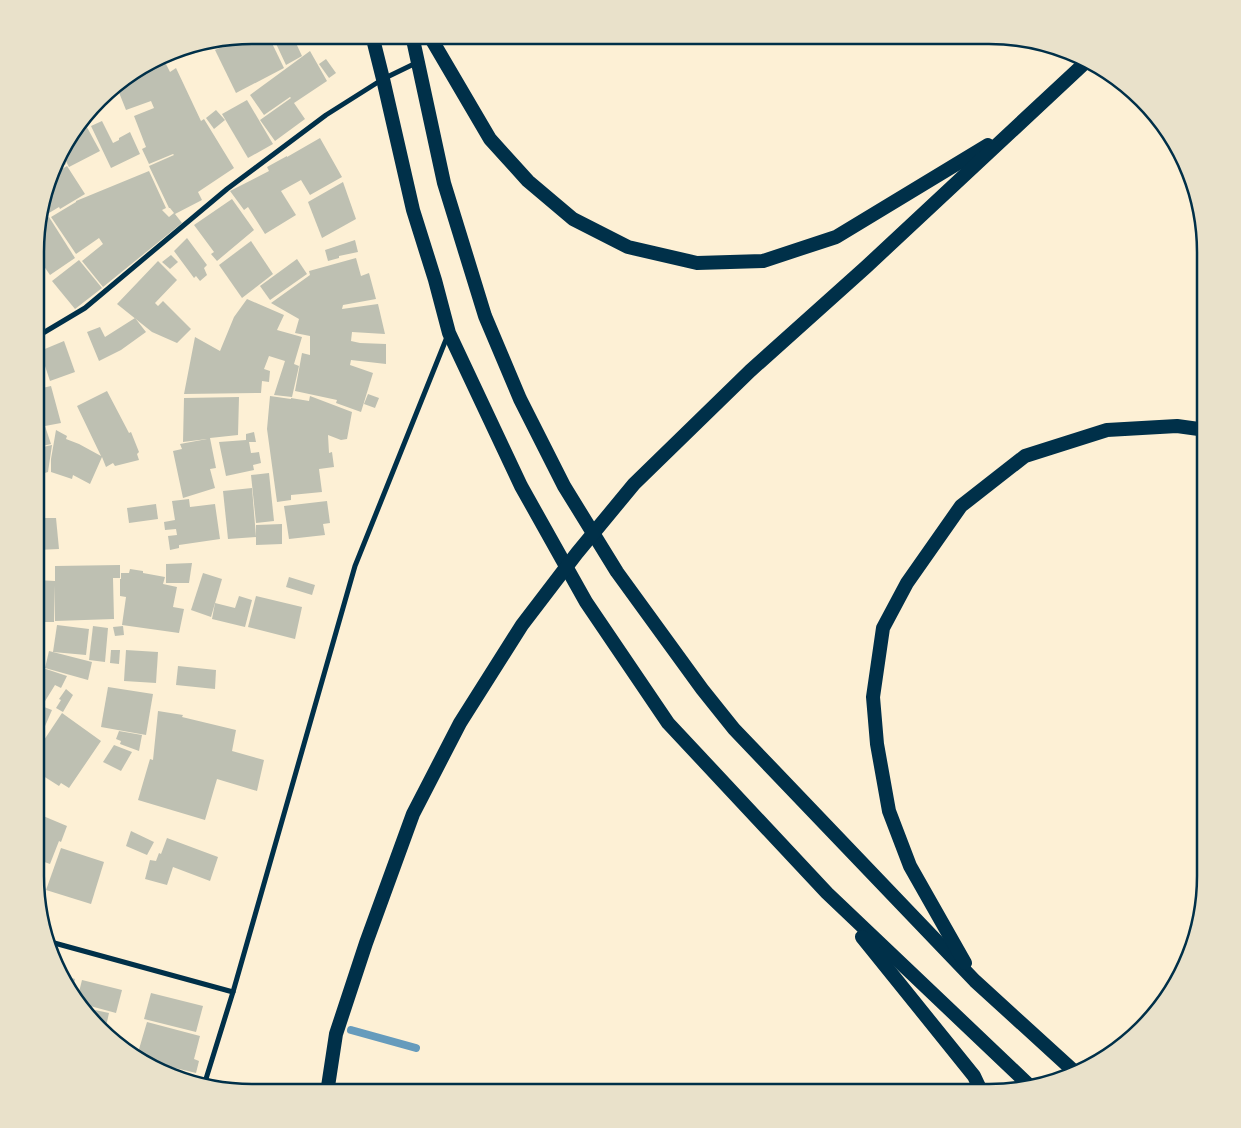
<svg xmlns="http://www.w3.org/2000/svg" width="1241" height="1128" viewBox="0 0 1241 1128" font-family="'Space Grotesk',sans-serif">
<rect width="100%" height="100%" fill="#fdf0d5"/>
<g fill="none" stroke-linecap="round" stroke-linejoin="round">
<!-- stream -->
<polyline stroke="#669bbc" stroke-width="8" points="351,1030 416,1048"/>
</g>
<!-- building -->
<g fill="#bec0b2">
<polygon points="252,35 268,35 284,68 236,93 215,50 243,37"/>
<polygon points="272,35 309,35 295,41 302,56 286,65"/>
<polygon points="310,51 327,81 294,103 305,119 275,141 260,120 291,98 290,97 264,115 250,95"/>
<polygon points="163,58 170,72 176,68 201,121 204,119 234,168 198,192 202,200 175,214 182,223 103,287 82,261 103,244 99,238 76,254 51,217 76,202 76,201 149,171 166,208 162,210 169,217 174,213 170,208 169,208 149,166 174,155 173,154 149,164 142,149 146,147 134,116 154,108 151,101 126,110 116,85"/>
<polygon points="326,59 336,73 329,78 319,64"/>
<polygon points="247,100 273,144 248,158 222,114"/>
<polygon points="216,110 225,120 214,129 206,118"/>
<polygon points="83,120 100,151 69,167 61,152 64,144"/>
<polygon points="102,121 113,143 119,140 119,138 130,132 140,154 111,168 91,126"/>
<polygon points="320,138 342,177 310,195 301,180 281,191 296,215 265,234 248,207 244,210 230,191 269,171 267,167 287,156 287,157"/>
<polygon points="60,153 66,164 54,170"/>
<polygon points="67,166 85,194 60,209 59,207 39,219 39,210 52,175"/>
<polygon points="343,182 356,219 322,238 308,202"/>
<polygon points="232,199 254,230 217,261 211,254 214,252 194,225"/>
<polygon points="49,217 75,258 50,275 39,259 39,223"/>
<polygon points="187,238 207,265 204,268 207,275 200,281 196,276 194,278 174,251"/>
<polygon points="355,240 358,252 339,256 339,258 328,261 325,250"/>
<polygon points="251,241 273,274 242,298 219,265"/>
<polygon points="171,255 178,262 170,269 162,262"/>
<polygon points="356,258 361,276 369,273 376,299 343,305 342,309 378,304 385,334 352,332 351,341 360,343 386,344 386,364 351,360 350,365 373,373 361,412 336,403 337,400 295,391 302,353 310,355 310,336 295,333 299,319 271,303 310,275 309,271"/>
<polygon points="297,259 307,274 270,300 260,286"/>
<polygon points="79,260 102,288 75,309 52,281"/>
<polygon points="158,261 177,280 155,303 158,306 163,301 191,329 177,343 152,332 117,304"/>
<polygon points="247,299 284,315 277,330 302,337 294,364 299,366 292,397 274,395 285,361 269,356 264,369 270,371 269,382 262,381 261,393 184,394 195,337 220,351 234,317"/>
<polygon points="135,318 146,332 121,350 99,361 87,332 100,327 105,337"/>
<polygon points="64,341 75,372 50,381 40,351"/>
<polygon points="51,386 61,423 45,426 51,444 38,447 38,389"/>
<polygon points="107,391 129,433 131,432 139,452 137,454 139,460 115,466 113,463 106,467 102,457 90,484 73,475 72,479 51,472 51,459 56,430 67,436 66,439 79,444 101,456 77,406"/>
<polygon points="368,394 379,398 375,408 364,404"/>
<polygon points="270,396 291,399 291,398 309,401 310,396 352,412 347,439 341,440 328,435 329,453 332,452 334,467 319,469 322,492 291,495 291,500 277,502 267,429"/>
<polygon points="239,397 238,435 210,438 216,468 210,469 215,488 183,498 173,451 182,449 180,444 207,439 183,442 184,398"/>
<polygon points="254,432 256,442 249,442 251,453 259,452 261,463 253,465 254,470 226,476 219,442 246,440 246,434"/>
<polygon points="52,445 48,472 38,475 38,448"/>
<polygon points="269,473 274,521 256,523 251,475"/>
<polygon points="252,488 256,537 228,539 223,491"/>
<polygon points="189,499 190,507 215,504 220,539 179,545 179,548 170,550 168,536 177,535 176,529 165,530 164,522 175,520 172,501"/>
<polygon points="327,501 330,523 323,524 325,535 289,539 284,506"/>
<polygon points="156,504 158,519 129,523 127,508"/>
<polygon points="37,518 56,518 59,549 37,550"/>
<polygon points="282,524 282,544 256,545 256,525"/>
<polygon points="192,563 189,583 166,583 166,564"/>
<polygon points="120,565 120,578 113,578 114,619 55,621 55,585 54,622 37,622 37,580 55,581 55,566"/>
<polygon points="130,569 143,571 143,573 165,577 163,584 177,587 173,607 184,609 179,633 122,625 126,597 120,596 120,579 121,579 121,573 129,573"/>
<polygon points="203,573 222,579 211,617 191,610"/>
<polygon points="289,577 315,585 312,595 286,587"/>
<polygon points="239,596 252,600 245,627 212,619 215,603 235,608"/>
<polygon points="256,596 302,607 295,639 248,627"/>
<polygon points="57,625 89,629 86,655 53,652"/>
<polygon points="93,626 108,628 105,662 89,660"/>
<polygon points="123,626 124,635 115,636 113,627"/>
<polygon points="37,627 44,629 37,650"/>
<polygon points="111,650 120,650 119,664 110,663"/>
<polygon points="126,650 158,652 156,683 124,681"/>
<polygon points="49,651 92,662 88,680 45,668"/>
<polygon points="37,666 67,676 61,688 55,685 42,706 36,702"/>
<polygon points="178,666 216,670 215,689 176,685"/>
<polygon points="108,687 153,694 146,735 101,727"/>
<polygon points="66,689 73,695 63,712 56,708 61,700 59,699"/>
<polygon points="36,704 52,710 39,740 36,738"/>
<polygon points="158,711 183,715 182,717 236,730 232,751 264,760 257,791 217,779 205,820 138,800 150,759 153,760"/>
<polygon points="62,713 101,741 69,788 61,783 59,786 40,774 42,771 36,768 36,752"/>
<polygon points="119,731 142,735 139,751 120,744 121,741 116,739"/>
<polygon points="114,745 132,752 121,771 103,762"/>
<polygon points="36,813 67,826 61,842 59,841 50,864 36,859"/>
<polygon points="131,831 154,842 147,855 126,846"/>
<polygon points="167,838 218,857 210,881 173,867 167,885 145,879 150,860 156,861 159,853 161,854"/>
<polygon points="61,848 104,862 91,904 46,890"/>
<polygon points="62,975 75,979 72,992 70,989"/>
<polygon points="82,980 122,990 116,1013 79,1003 77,1000"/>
<polygon points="151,993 203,1006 196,1032 144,1019"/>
<polygon points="81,1007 109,1013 105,1031 89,1019"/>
<polygon points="147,1022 200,1036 194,1059 199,1061 196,1073 142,1060 137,1056"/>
</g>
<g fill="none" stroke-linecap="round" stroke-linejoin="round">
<!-- minor -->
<g stroke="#003049" stroke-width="5">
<polyline points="38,336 85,308 227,189 326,115 383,79 416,63"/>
<polyline points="47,941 233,992"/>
<polyline points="205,1082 233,992 355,566 447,337"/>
</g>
<!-- trunk -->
<g stroke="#003049" stroke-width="14">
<polyline points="372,35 383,79 413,210 435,280 449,333 521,486 586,602 668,723 827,893 1030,1086"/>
<polyline points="412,35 444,183 485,316 520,399 564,486 617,572 702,689 734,729 975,981 1077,1074"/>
<polyline points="429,35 490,139 528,181 573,219 628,247 697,263 763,261 836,237 988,145"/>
<polyline points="862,937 974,1076 982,1093"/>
<polyline points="965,963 910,866 889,811 877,744 873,697 883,628 907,583 961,506 1025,456 1107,430 1177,426 1206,430"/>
<polyline points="327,1093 336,1034 366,943 413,814 460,723 522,625 577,553 634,484 750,371 866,267 1088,60"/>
</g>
</g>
<!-- crop -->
<path d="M0 0H1241V1128H0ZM252 44H989A208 208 0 0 1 1197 252V876A208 208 0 0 1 989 1084H252A208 208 0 0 1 44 876V252A208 208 0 0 1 252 44Z" fill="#e9e1ca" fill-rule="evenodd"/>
<path fill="none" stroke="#003049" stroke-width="2.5" d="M252 44H989A208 208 0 0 1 1197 252V876A208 208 0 0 1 989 1084H252A208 208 0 0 1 44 876V252A208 208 0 0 1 252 44Z"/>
</svg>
